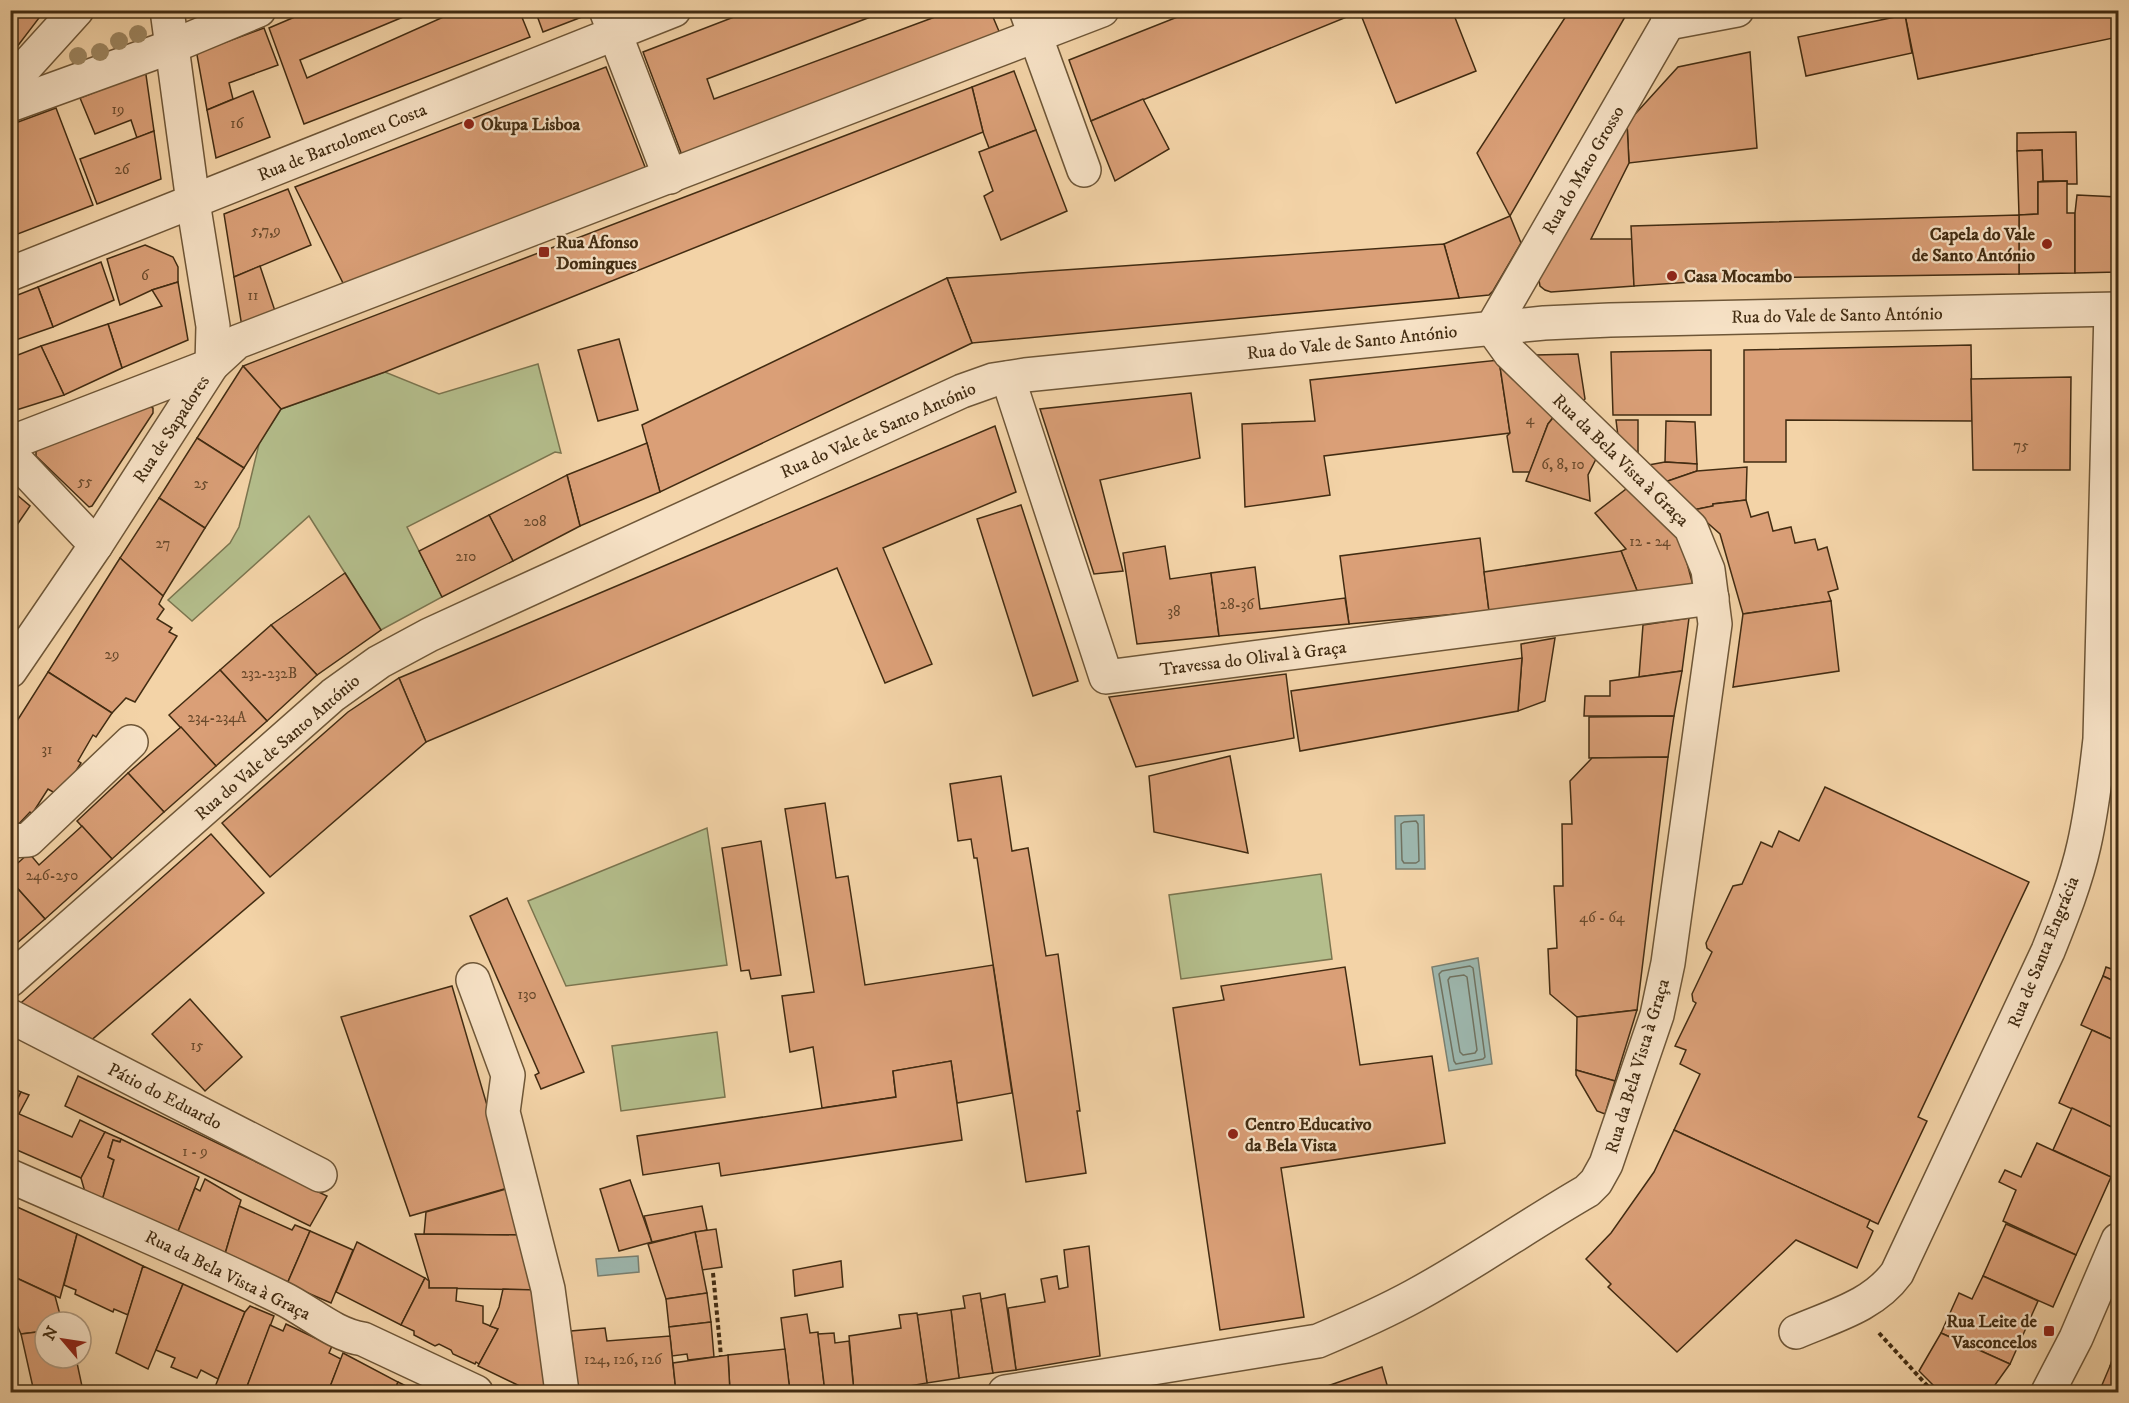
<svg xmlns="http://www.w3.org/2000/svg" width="2129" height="1403" viewBox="0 0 2129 1403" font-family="'IM FELL DW Pica',serif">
<rect width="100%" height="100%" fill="#f3d3a7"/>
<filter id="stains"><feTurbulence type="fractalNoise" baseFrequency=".00333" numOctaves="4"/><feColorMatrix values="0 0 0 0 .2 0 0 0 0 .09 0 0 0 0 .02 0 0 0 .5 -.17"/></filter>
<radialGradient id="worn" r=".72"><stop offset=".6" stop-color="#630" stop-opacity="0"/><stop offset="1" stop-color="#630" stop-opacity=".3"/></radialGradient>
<!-- green -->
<g fill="#b4be8c" stroke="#7b754f" stroke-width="1.5">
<polygon points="538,364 561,453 555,452 407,527 442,597 381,630 309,516 192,621 168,600 230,543 239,527 259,444 281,409 385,372 439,394"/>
<polygon points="707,828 727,965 566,986 528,901"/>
<polygon points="1321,874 1332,959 1181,979 1169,895"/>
<polygon points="717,1032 725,1097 621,1111 612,1046"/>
</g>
<!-- water -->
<g fill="#9db7ae" stroke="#797f70" stroke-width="1.5">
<polygon points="1424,815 1425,869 1396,869 1395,816"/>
<polygon points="1478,958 1492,1064 1449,1071 1432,967"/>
<polygon points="638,1256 639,1272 598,1276 596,1259"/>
</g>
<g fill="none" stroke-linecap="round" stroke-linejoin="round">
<!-- shore -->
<g stroke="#707260" stroke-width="1.5">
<polygon points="1416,821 1418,824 1419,861 1416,863 1404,863 1402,860 1401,824 1404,822"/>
<polygon points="1470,966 1473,968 1485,1057 1483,1059 1456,1064 1454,1061 1439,974 1442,971"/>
<polygon points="1464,975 1467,977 1477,1050 1475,1053 1463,1055 1460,1052 1448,980 1450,977"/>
</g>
</g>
<!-- building -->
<g fill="#da9f77" stroke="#422c12" stroke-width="1.5">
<polygon points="10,10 29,10 39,18 10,56"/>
<polygon points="311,10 420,10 300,60 307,78 459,10 519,10 530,37 304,124 269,28"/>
<polygon points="535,10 585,10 587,15 543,32"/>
<polygon points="752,10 889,10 707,79 714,99 935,17 933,10 990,10 1001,36 683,158 643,52"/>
<polygon points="1195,10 1359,10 1359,12 1091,121 1069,60"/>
<polygon points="1359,10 1452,10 1476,71 1396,103"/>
<polygon points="1570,10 1629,10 1510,216 1477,153"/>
<polygon points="1925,10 2118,10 2118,37 1918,79 1905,15"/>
<polygon points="1905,15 1912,53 1806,76 1798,37"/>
<polygon points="264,28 278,65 229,83 233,99 207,110 197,55 199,52"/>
<polygon points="1750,52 1757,148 1629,163 1627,123 1678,67"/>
<polygon points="606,67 647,172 345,287 295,187"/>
<polygon points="1014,71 1036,130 989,148 983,132 972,87"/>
<polygon points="143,73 146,75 154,131 137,138 131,120 95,134 80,98"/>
<polygon points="972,87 983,132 385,372 281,409 243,366"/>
<polygon points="253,91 270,137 216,158 207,110"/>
<polygon points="1143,99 1169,149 1115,181 1091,121"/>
<polygon points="56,108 93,205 10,237 10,125"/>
<polygon points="1627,123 1629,163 1591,239 1632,239 1634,286 1551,292 1545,290 1540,286 1539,280 1541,274"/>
<polygon points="1036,130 1067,211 1001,240 984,196 993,191 979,152"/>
<polygon points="154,131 161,179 97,204 80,159"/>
<polygon points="2076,132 2077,184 2067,184 2067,181 2043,181 2042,150 2017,151 2017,133"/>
<polygon points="2042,150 2043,181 2038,182 2038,214 2019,215 2017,151"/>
<polygon points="2067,181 2067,213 2075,213 2075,273 2019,274 2019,215 2038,214 2038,182"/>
<polygon points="288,189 311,245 234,277 224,214"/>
<polygon points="2077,195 2118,197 2118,272 2075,273 2075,213"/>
<polygon points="2019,215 2019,274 1749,278 1634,286 1631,226"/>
<polygon points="1510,216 1521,243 1493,291 1489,295 1459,298 1444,244"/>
<polygon points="1444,244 1459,298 972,343 947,278"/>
<polygon points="145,245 173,257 178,267 178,282 152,290 120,305 107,259"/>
<polygon points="101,262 114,300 53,327 38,287"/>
<polygon points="260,266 276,314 242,327 234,277"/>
<polygon points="947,278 972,343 660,492 642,425"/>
<polygon points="178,282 188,340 122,368 108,324 162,306 152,290"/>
<polygon points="38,287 53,327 10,342 10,298"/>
<polygon points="108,324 122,368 64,395 41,346"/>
<polygon points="619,339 638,410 598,421 578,350"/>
<polygon points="1971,345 1972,421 1786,420 1786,462 1744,462 1744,350"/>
<polygon points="41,346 64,395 10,412 10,358"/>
<polygon points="1711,350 1711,415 1613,415 1611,352"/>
<polygon points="1578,354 1585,399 1579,404 1536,355"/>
<polygon points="1499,360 1510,433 1324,456 1330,495 1245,507 1242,424 1315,421 1310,380"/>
<polygon points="1499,360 1556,414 1548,424 1530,472 1513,472 1507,436 1510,433"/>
<polygon points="243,366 281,409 244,468 197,438"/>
<polygon points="2071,377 2070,470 1973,470 1971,379"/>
<polygon points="1191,393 1200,458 1100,480 1123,571 1094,574 1040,409"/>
<polygon points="149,406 153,408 153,413 92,506 89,507 36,456 36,452 38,449"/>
<polygon points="1556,414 1598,455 1588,475 1590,501 1526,481 1548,424"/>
<polygon points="1616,420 1638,420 1638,461 1619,444"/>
<polygon points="1666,421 1695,422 1697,464 1665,462"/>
<polygon points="995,426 1016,492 883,548 932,664 885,683 837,568 426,742 399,678"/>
<polygon points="197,438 244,468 205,528 159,498"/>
<polygon points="647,443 660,492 580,526 567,475"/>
<polygon points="1665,462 1697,464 1697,471 1662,483 1643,466"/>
<polygon points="1747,467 1746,500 1713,504 1713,506 1693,510 1662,483 1697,471"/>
<polygon points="567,475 580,526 513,561 489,515"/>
<polygon points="1630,486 1679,533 1695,593 1640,598 1621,551 1626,549 1595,513"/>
<polygon points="10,489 30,506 10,535"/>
<polygon points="159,498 205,528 163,596 120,558"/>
<polygon points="1746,500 1751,517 1768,512 1773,531 1791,527 1795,543 1815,539 1818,550 1827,547 1838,589 1828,592 1831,601 1743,614 1720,534 1693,510 1713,506 1713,504"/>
<polygon points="1021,505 1078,681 1033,696 977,519"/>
<polygon points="489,515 513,561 442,597 419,551"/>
<polygon points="1480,538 1489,611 1349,624 1340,556"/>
<polygon points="1165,546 1170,579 1211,573 1219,636 1137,644 1123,553"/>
<polygon points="1621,551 1640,598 1489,611 1484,572"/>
<polygon points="120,558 163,596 159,604 164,609 157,619 172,628 169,632 177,636 135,702 126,698 112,713 48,672"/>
<polygon points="1255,567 1260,609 1345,598 1349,624 1219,636 1211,573"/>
<polygon points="345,573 381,630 317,675 271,625"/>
<polygon points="1831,601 1839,671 1733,687 1743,614"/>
<polygon points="1689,618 1682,671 1639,677 1643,625"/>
<polygon points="271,625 317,675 267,721 220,670"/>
<polygon points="1555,638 1545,701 1518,711 1522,658 1521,644"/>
<polygon points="1522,658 1518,711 1300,751 1291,691"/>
<polygon points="220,670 267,721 216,766 169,715"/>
<polygon points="1682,671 1674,716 1584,716 1585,696 1610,696 1610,681"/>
<polygon points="48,672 112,713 96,737 93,735 78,761 81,763 60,796 48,789 32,814 30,812 14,829 10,827 10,732"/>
<polygon points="1286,674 1294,738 1136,767 1109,697"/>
<polygon points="399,678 426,742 270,877 222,823 348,712"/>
<polygon points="1674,716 1668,757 1589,758 1589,717"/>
<polygon points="181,727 216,766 164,812 128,773"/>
<polygon points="1230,756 1248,853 1154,832 1149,776"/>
<polygon points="1668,757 1637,1010 1577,1017 1550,994 1548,949 1557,948 1554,886 1563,886 1562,824 1572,824 1570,781 1592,758"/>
<polygon points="128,773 164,812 112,859 77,821"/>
<polygon points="1001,776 1012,851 1028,848 1046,956 1058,954 1080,1111 1077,1111 1086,1173 1026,1182 977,858 974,858 971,839 958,841 950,784"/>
<polygon points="1825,787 2029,882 1918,1117 1927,1121 1878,1224 1674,1130 1700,1074 1680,1064 1686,1050 1675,1046 1696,1003 1693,1001 1692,994 1712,952 1707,948 1706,943 1733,886 1742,884 1761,842 1772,847 1779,831 1799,841"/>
<polygon points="825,803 836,878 848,876 865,985 993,965 1012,1093 957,1103 951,1061 893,1071 896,1097 822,1108 813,1047 790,1052 782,996 814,992 785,809"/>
<polygon points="82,826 112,859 45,919 10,880 10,870 29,853 39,865"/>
<polygon points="211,834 264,893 82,1048 14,1009"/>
<polygon points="761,841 781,975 751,979 749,970 741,971 722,848"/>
<polygon points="10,880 45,919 10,949"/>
<polygon points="507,898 584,1072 541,1089 535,1075 539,1073 470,916"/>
<polygon points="1345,967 1360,1065 1432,1056 1445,1143 1281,1168 1304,1317 1220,1330 1173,1008 1224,1000 1221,986"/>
<polygon points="2106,967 2117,971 2118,968 2118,983 2103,976"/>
<polygon points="2103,976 2118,983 2118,1042 2081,1025"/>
<polygon points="452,986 511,1187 410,1216 341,1017"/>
<polygon points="190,999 242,1057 205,1091 152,1034"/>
<polygon points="1637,1010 1615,1081 1576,1070 1577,1017"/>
<polygon points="2092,1030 2118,1042 2118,1130 2059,1103"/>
<polygon points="951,1061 962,1140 721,1176 719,1163 643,1175 637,1136 896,1097 893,1071"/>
<polygon points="1576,1070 1615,1081 1605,1114 1597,1111 1576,1075"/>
<polygon points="78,1076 327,1196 310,1226 65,1106"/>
<polygon points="10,1086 21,1092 10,1115"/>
<polygon points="21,1092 29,1095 19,1114 72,1137 80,1120 105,1132 81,1178 10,1147 10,1115"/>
<polygon points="2072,1108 2118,1130 2118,1160 2111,1177 2053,1150"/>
<polygon points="1674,1130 1870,1220 1867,1227 1873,1231 1857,1268 1796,1240 1677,1352 1608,1287 1611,1284 1586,1259 1611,1233 1654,1172"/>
<polygon points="105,1132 121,1139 120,1142 113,1140 108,1157 114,1160 101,1204 85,1192 81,1178"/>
<polygon points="121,1139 199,1177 177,1234 101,1204 114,1160 108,1157 113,1140 120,1142"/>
<polygon points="2037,1143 2111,1177 2076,1255 2003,1221 2016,1190 1999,1182 2005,1170 2021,1177"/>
<polygon points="205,1179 241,1200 225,1254 177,1234 195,1188 200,1191"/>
<polygon points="630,1180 652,1242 619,1251 600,1189"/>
<polygon points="506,1189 520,1235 424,1234 426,1212"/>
<polygon points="15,1206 77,1234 60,1298 10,1275 10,1215"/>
<polygon points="239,1206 292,1230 295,1225 310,1231 287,1284 225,1254"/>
<polygon points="702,1206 707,1230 652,1242 644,1216"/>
<polygon points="2006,1224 2076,1255 2053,1307 1983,1276"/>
<polygon points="716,1229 722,1267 702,1270 695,1232"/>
<polygon points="310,1231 353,1250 331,1303 287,1284"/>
<polygon points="695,1232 707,1293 666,1299 648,1244"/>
<polygon points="77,1234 143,1266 128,1315 114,1309 113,1312 75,1294 76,1290 64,1285"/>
<polygon points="415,1234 522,1235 539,1290 429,1288 429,1281"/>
<polygon points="357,1242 425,1278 401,1325 336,1292"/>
<polygon points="1089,1246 1100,1356 1016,1370 1008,1308 1045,1302 1041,1279 1057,1276 1059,1289 1068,1287 1064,1250"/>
<polygon points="841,1261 843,1287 795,1296 793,1270"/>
<polygon points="143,1266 183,1284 148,1369 116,1353"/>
<polygon points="10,1275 55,1296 62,1322 45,1322 45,1331 21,1334 10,1310"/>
<polygon points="1983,1276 2038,1301 2010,1364 1941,1333 1959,1293 1972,1299"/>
<polygon points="425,1278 429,1281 429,1288 457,1288 456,1301 483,1306 483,1323 498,1329 479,1364 476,1362 475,1364 453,1354 451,1350 439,1344 435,1346 414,1335 414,1331 401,1325"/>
<polygon points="183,1284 245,1312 218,1379 201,1370 197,1378 171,1367 175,1358 156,1350"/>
<polygon points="503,1289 539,1290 549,1392 530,1391 478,1366 498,1329 490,1326 499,1307"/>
<polygon points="707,1293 711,1322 669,1327 666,1299"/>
<polygon points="980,1293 993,1373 959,1378 951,1310 965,1308 963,1296"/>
<polygon points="1005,1294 1016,1370 993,1373 981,1299"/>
<polygon points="250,1306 274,1316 245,1392 213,1392 245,1312"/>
<polygon points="951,1310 959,1378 927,1383 917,1315"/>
<polygon points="917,1313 927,1383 875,1392 854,1392 849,1336 901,1328 899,1315"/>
<polygon points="807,1314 810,1333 818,1332 825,1392 790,1392 781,1318"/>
<polygon points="711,1322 714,1357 688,1360 687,1354 672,1356 669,1327"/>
<polygon points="286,1324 332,1346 329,1353 341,1359 328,1392 303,1392 292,1387 290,1392 254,1392 246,1389 270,1325 283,1331"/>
<polygon points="605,1328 607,1341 670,1336 676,1392 578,1392 571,1331"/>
<polygon points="45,1331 45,1358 76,1358 83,1391 34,1392 21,1334"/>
<polygon points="834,1333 835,1343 849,1341 854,1392 825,1392 818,1334"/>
<polygon points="1941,1333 2010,1364 1990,1392 1940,1392 1919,1371"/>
<polygon points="2118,1343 2118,1371 2110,1366"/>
<polygon points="785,1349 790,1392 730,1392 728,1355"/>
<polygon points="343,1353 398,1382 394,1392 328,1392"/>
<polygon points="728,1355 730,1392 676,1392 673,1363"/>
<polygon points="2110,1366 2118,1371 2118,1392 2099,1392"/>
<polygon points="1382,1367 1389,1392 1298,1392 1316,1390"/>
<polygon points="398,1382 418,1392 394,1392"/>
</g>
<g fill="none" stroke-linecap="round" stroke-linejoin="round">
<defs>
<g id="minor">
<polyline points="606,10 670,177"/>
<polyline points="1026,10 1084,170"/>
<polyline points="1668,23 1737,10"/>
<polyline points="10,84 77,10"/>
<polyline points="10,105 173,46 259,10"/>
<polyline points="10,274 674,10"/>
<polyline points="1492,328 1668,23 1667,10"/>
<polyline points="1008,378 1106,677 1712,598"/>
<polyline points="10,443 212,365 237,342 1102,10"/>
<polyline points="10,454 96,545"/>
<polyline points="10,671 96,545 212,365 213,326 193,202 167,10"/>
<polyline points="10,841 28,840 131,742"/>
<polyline points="10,980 333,695 379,662 429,635 962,391 993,380 1025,375 1544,323 1610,320 2118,309"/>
<polyline points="473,980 508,1075 503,1112 548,1289 562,1392"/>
<polyline points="10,1016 320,1175"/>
<path d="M 10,1176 C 101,1216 193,1254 282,1298 C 309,1311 334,1335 363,1339 L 476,1392"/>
<path d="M 1796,1332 C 1833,1316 1873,1306 1897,1273 L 2048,951 C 2062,916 2076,881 2084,845 C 2092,810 2096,775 2100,739 L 2111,310"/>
<path d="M 1005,1392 L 1318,1341 C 1351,1327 1383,1313 1414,1296 C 1473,1264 1528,1225 1587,1191 L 1596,1182 L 1606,1164 L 1657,1015 L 1668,963 L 1715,624 L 1708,570 L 1691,528 L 1510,353 L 1492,328"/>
<polyline points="2048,1392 2076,1338 2118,1240"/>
</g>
</defs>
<!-- minor casing -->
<use href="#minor" stroke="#6e5637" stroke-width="36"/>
<!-- path -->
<g stroke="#422c12" stroke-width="4" stroke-dasharray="4.5 3" stroke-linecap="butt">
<polyline points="713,1273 721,1356"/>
<polyline points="1879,1333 1933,1392"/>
</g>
<!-- minor -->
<use href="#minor" stroke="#f7e2c6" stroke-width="33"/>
</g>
<!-- trees -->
<g fill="#9e8762">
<circle cx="138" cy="34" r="9"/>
<circle cx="119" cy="41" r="9"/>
<circle cx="100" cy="52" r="9"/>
<circle cx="78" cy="56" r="9"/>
</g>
<!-- markers -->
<g fill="#8f2418" stroke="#f7e2c6" stroke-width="2">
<circle cx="469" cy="124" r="6"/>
<circle cx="2047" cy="244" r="6"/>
<rect x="538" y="246" width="12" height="12" rx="3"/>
<circle cx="1672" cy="276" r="6"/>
<circle cx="1233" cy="1134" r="6"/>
<rect x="2043" y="1325" width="12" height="12" rx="3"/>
</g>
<g text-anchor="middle" stroke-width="4.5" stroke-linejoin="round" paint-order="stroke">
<!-- number labels -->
<g font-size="15" fill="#68492b">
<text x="118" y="114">19</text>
<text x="237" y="128">16</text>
<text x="122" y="174">26</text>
<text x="266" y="235">5,7,9</text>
<text x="145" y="280">6</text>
<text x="253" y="300">11</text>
<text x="1530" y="424">4</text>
<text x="2021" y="450">75</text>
<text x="1563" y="469">6, 8, 10</text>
<text x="85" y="486">55</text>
<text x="201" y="488">25</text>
<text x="535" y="526">208</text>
<text x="1650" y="546">12 - 24</text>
<text x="163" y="548">27</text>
<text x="466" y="561">210</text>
<text x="1237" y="609">28-36</text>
<text x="1174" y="616">38</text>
<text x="112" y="659">29</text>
<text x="269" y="678">232-232B</text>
<text x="217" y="722">234-234A</text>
<text x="47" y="754">31</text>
<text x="52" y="880">246-250</text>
<text x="1602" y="922">46 - 64</text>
<text x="527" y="999">130</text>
<text x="197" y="1050">15</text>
<text x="195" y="1156">1 - 9</text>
<text x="623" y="1364">124, 126, 126</text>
</g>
<!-- poi labels -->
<g font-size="18" font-weight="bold" fill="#422c12" stroke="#f7e2c6" text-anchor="start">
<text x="481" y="130">Okupa Lisboa</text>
<text x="2035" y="240" text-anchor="end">Capela do Vale<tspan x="2035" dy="21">de Santo António</tspan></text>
<text x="556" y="248">Rua Afonso<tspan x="556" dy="21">Domingues</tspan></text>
<text x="1684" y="282">Casa Mocambo</text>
<text x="1245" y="1130">Centro Educativo<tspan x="1245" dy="21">da Bela Vista</tspan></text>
<text x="2037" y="1327" text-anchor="end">Rua Leite de<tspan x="2037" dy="21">Vasconcelos</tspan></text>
</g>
<!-- street labels -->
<g font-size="18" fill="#422c12" stroke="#f7e2c6">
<text transform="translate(342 142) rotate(-22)" y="6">Rua de Bartolomeu Costa</text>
<text transform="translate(1583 170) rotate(-60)" y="6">Rua do Mato Grosso</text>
<text transform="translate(1837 315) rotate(-1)" y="6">Rua do Vale de Santo António</text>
<text transform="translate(1352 342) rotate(-6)" y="6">Rua do Vale de Santo António</text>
<text transform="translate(171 429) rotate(-57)" y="6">Rua de Sapadores</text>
<text transform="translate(878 430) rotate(-24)" y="6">Rua do Vale de Santo António</text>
<text transform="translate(1621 460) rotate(44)" y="6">Rua da Bela Vista à Graça</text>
<text transform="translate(1253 658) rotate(-7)" y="6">Travessa do Olival à Graça</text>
<text transform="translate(277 747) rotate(-41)" y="6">Rua do Vale de Santo António</text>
<text transform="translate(2043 952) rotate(-68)" y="6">Rua de Santa Engrácia</text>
<text transform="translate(1637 1066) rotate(-73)" y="6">Rua da Bela Vista à Graça</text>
<text transform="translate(165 1096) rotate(27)" y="6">Pátio do Eduardo</text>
<text transform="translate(228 1275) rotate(26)" y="6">Rua da Bela Vista à Graça</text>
</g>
</g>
<!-- margin -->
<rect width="2129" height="1403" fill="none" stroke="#f3d3a7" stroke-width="36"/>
<rect x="12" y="12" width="2105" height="1379" fill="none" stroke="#422c12" stroke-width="3"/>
<rect x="18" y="18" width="2093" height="1367" fill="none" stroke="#422c12" stroke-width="1.5"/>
<!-- north arrow -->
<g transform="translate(63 1340) rotate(299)"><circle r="28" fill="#f7e2c6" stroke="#af997e" stroke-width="1.5"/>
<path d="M0-4.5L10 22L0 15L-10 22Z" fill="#8f2418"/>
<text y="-9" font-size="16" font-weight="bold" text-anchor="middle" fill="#422c12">N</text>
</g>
<rect width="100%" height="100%" filter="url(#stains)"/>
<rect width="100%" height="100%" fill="url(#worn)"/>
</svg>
